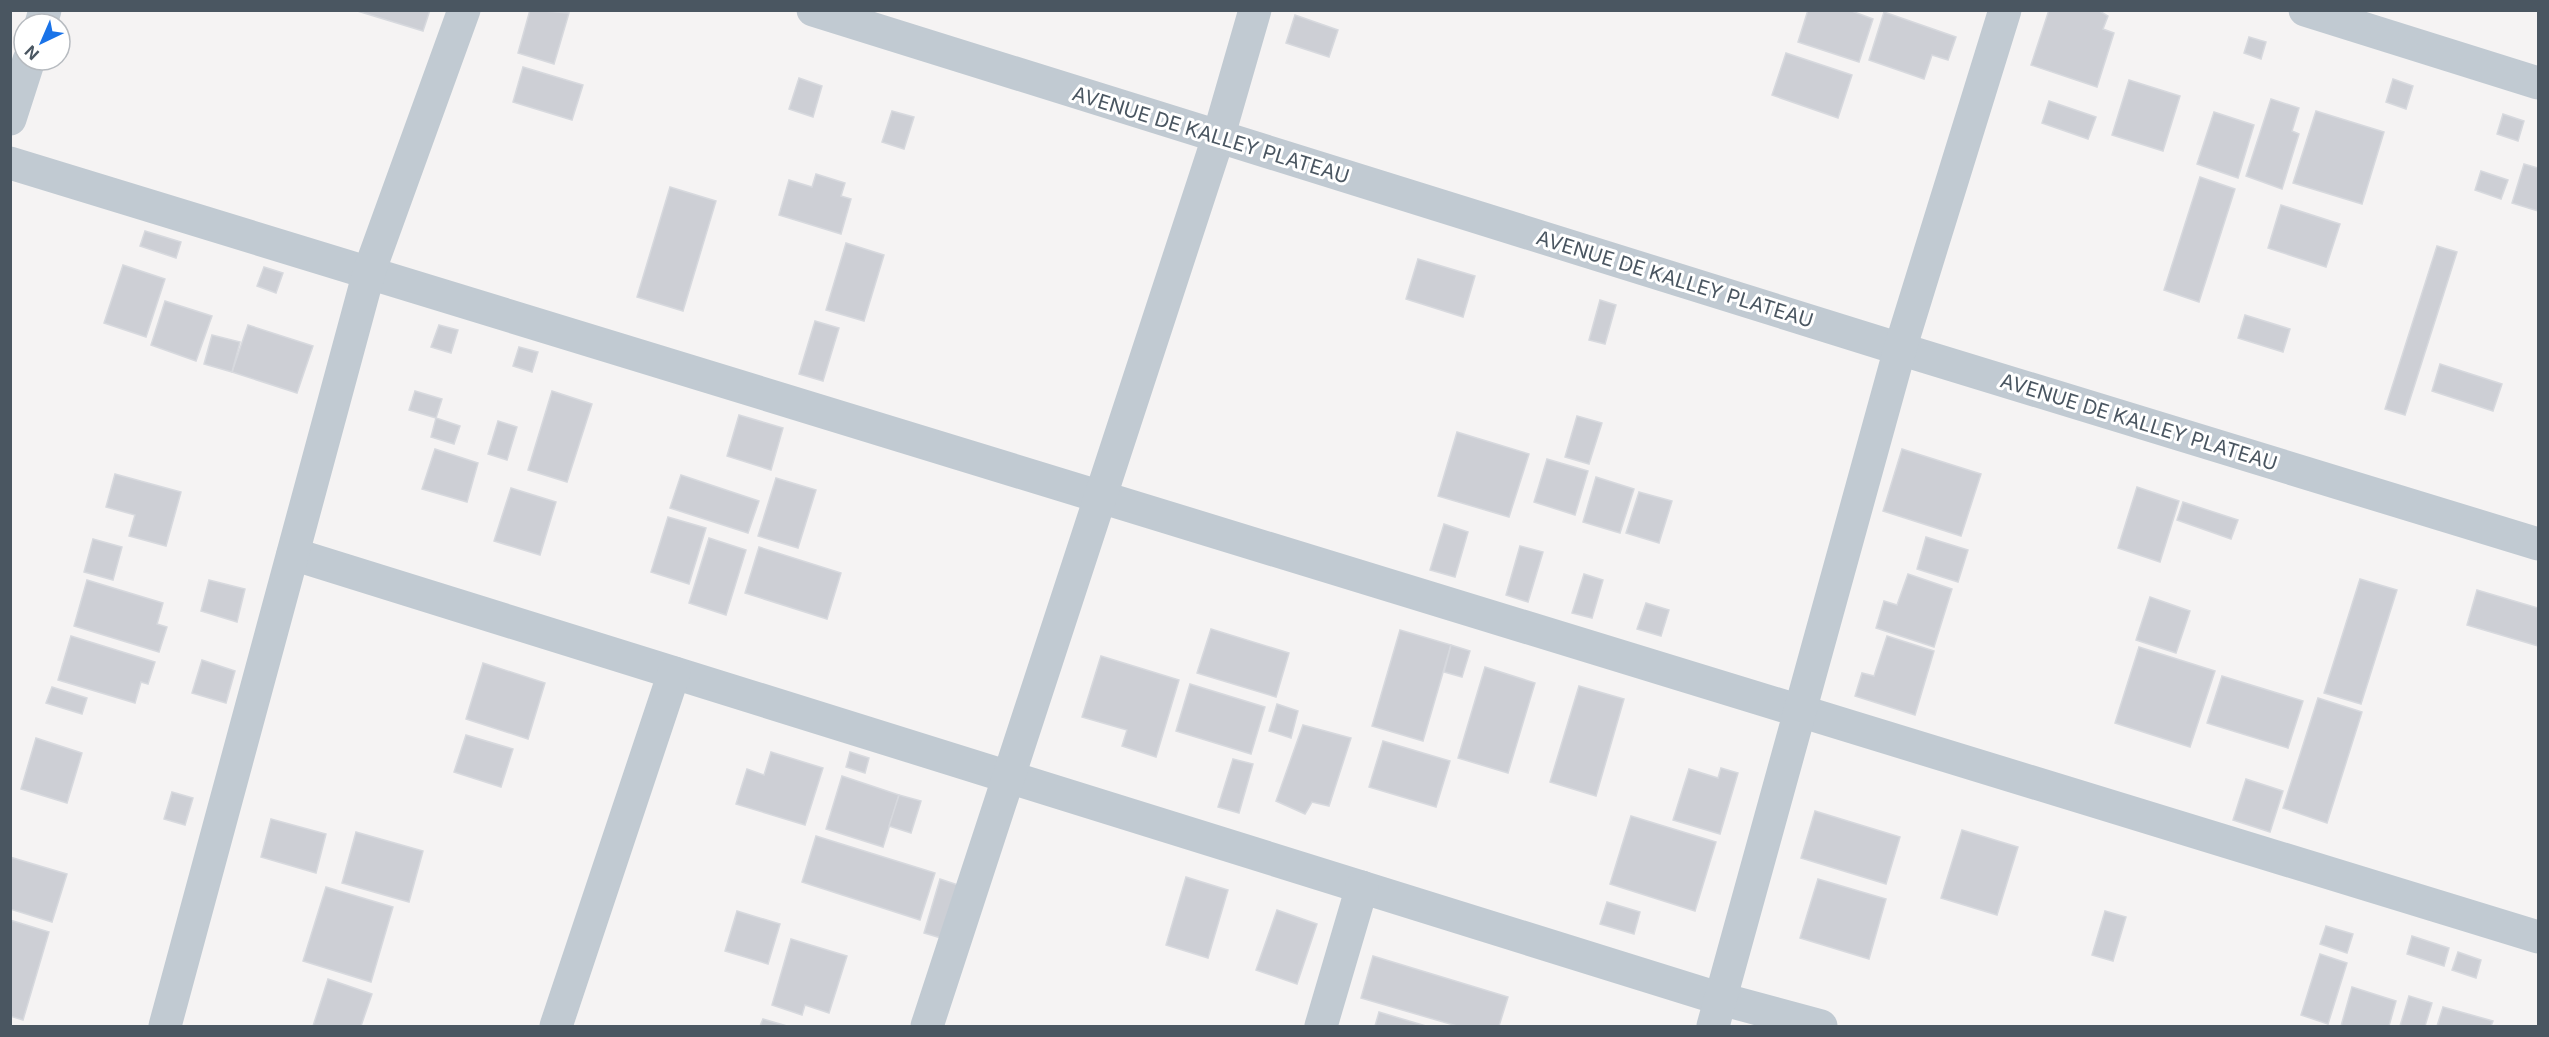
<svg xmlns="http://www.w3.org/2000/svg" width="2549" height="1037" viewBox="0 0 2549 1037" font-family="Inter,sans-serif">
<rect width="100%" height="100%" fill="#f5f3f3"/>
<!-- building -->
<g fill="#cdcfd5" stroke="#d7d9de" stroke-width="1.5">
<polygon points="354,10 430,10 423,31"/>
<polygon points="530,10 569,13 554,64 518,53"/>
<polygon points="1808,10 1849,10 1873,19 1859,62 1798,42"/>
<polygon points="2049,10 2098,10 2108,16 2103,29 2114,33 2097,87 2031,65"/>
<polygon points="1884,12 1956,37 1948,60 1932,55 1924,79 1869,60"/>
<polygon points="1295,15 1338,30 1329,57 1286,43"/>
<polygon points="2249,37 2266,42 2261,59 2244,53"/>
<polygon points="1786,53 1852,75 1838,118 1772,95"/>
<polygon points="523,67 583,85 572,120 513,102"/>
<polygon points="799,78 822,86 813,117 789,109"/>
<polygon points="2393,79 2413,86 2406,109 2386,102"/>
<polygon points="2129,80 2180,96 2163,151 2112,135"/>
<polygon points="2271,99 2299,108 2292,131 2299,134 2282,189 2246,176"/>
<polygon points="2049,101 2096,117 2088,139 2042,123"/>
<polygon points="892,111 914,117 904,149 882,142"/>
<polygon points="2316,111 2384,132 2362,204 2293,183"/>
<polygon points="2214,112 2254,125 2238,178 2197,164"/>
<polygon points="2503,114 2524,121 2518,141 2497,134"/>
<polygon points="2524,164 2538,168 2538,211 2512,203"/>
<polygon points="2481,171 2508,180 2501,199 2475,190"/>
<polygon points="816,174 845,183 841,196 851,199 841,234 779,215 789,180 812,187"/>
<polygon points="2200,177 2235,189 2199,302 2164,290"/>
<polygon points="670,187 716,201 683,311 637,297"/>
<polygon points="2281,205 2340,224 2326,267 2268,248"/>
<polygon points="145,231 181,242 176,258 140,246"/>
<polygon points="846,243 884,255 864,321 826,310"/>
<polygon points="2437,246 2457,252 2405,415 2385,409"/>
<polygon points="1418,259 1475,276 1463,317 1406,299"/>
<polygon points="123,265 165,279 146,337 104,323"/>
<polygon points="264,267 283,273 276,293 257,286"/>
<polygon points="1600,300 1616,305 1605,344 1589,340"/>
<polygon points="165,301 212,316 196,361 151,345"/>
<polygon points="2245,315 2290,329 2283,352 2238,338"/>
<polygon points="815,321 839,328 823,381 799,374"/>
<polygon points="248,325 313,346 297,393 232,372"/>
<polygon points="439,325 458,330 451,353 431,347"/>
<polygon points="212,335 240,342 232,372 204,364"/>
<polygon points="519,347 538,352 532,372 513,366"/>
<polygon points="2440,364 2502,384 2493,411 2432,391"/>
<polygon points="415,391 442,399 436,418 409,410"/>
<polygon points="552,391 592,404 567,482 528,470"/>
<polygon points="739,415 783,428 771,470 727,456"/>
<polygon points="1577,416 1602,423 1589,464 1565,457"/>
<polygon points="436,418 460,426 454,444 431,437"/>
<polygon points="498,421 517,427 507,460 488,454"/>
<polygon points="1457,432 1529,454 1509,517 1438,496"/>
<polygon points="435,449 478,463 467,502 422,489"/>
<polygon points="1902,449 1981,474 1961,536 1883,511"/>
<polygon points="1547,459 1588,471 1575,515 1534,502"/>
<polygon points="115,474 181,492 166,546 129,536 135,515 106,507"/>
<polygon points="681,475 759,501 748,533 670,508"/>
<polygon points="1596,477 1634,489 1620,533 1583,522"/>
<polygon points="776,478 816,490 798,548 758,536"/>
<polygon points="2137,487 2179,501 2160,562 2118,548"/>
<polygon points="511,488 556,502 540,555 494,541"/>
<polygon points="1639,492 1672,501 1659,543 1626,533"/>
<polygon points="2183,502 2238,520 2231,539 2177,520"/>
<polygon points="668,517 706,528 689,584 651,572"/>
<polygon points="1444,524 1468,532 1455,577 1430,570"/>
<polygon points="1926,537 1968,550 1958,582 1917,569"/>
<polygon points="709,538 746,550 726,615 689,603"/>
<polygon points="93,539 122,547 113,580 84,572"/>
<polygon points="1520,546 1543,552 1528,602 1506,595"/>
<polygon points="759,547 841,573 827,619 745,593"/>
<polygon points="1584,574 1603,580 1592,618 1572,613"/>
<polygon points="1908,574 1952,589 1934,647 1876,628 1884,601 1897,605"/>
<polygon points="2360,579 2397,590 2361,704 2324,693"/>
<polygon points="87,580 163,603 157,624 167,627 159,652 74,626"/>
<polygon points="209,580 245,589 237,622 201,611"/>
<polygon points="2477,590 2538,608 2538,646 2467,625"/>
<polygon points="2150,597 2190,611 2176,653 2136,640"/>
<polygon points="1646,603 1669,610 1661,636 1637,629"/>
<polygon points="1211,629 1289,653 1276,697 1197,673"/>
<polygon points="1400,630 1451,645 1423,741 1372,726"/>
<polygon points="71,636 155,662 148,684 141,682 135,703 58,680"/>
<polygon points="1887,636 1934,651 1915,715 1855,696 1862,673 1874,676"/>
<polygon points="1451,645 1470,651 1462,677 1444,672"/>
<polygon points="2139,647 2215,671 2190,747 2115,723"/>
<polygon points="1101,656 1179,680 1156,757 1122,746 1127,730 1082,717"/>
<polygon points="202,660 235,671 226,703 192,693"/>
<polygon points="483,663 545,683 528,739 466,719"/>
<polygon points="1485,667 1535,683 1508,773 1458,758"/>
<polygon points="2222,676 2303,701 2288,748 2207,723"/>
<polygon points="1190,684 1265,707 1251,754 1176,731"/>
<polygon points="1579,686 1624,699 1596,796 1550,782"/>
<polygon points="52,687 87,698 82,714 46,703"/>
<polygon points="2318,698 2362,712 2327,823 2283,808"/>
<polygon points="1277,704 1298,711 1291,738 1269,731"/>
<polygon points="1303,725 1351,738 1329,806 1312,802 1305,814 1276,801"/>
<polygon points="466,735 513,749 501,787 454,772"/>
<polygon points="36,738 82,753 67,803 21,789"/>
<polygon points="1383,741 1450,761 1436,807 1369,787"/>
<polygon points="771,752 823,768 805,825 736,804 747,769 764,775"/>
<polygon points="850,752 869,758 865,773 846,767"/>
<polygon points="1233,759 1253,764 1239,813 1218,807"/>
<polygon points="1721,768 1738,773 1720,834 1673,820 1689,769 1718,778"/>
<polygon points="842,776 899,795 883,847 826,829"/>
<polygon points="2246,779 2283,791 2270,832 2233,820"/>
<polygon points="172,792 193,798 185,825 164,819"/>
<polygon points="899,795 921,801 911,833 889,826"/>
<polygon points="1815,811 1900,837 1886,884 1801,858"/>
<polygon points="1631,816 1716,842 1695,911 1610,884"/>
<polygon points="271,819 326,834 316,873 261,857"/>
<polygon points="1962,830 2018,847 1997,915 1941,898"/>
<polygon points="356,832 423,851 409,902 342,883"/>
<polygon points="816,836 935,873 920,920 802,882"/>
<polygon points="10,857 67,874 52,922 10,909"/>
<polygon points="1186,877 1228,890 1208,958 1166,945"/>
<polygon points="940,879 958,885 941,938 924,933"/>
<polygon points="1818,879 1886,899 1869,959 1800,938"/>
<polygon points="326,887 393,907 371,982 303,961"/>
<polygon points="1607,902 1640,912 1634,934 1600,924"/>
<polygon points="1277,910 1317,924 1297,984 1256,970"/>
<polygon points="737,911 780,924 768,964 725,951"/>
<polygon points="2105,911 2126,917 2113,961 2092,955"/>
<polygon points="10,920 49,932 23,1020 10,1016"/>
<polygon points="2326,926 2353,934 2347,953 2320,944"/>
<polygon points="2412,936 2449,948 2444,966 2407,954"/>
<polygon points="791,939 847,956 829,1013 805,1005 802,1015 772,1005"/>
<polygon points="2458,952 2481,960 2476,978 2452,970"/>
<polygon points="2320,954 2347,963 2328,1024 2301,1015"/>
<polygon points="1373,956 1508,997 1499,1026 1457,1026 1361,998"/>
<polygon points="328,979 372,994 361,1026 313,1026"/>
<polygon points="2352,987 2396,1001 2389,1026 2341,1026"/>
<polygon points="2409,996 2432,1003 2425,1026 2400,1026"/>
<polygon points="2443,1007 2493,1021 2491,1026 2437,1026"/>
<polygon points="1379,1012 1426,1026 1375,1026"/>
<polygon points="763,1019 787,1026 760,1026"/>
</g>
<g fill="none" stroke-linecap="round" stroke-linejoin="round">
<!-- minor -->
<g stroke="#c1cad2" stroke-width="33">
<polyline points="813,10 1900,349 2538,544"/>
<polyline points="2305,10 2538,83"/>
<polyline points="41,24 45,10"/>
<polyline points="10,119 29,60"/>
<polyline points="10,163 2538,937"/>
<polyline points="293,554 1721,999 1821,1026"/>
<polyline points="165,1026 369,272 464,10"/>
<polyline points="556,1026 674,673"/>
<polyline points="927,1026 1218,138 1255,10"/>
<polyline points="1321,1026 1362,887"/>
<polyline points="1713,1026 1900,349 2005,10"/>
</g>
</g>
<g text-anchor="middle" stroke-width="6" stroke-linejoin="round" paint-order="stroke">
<!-- street labels -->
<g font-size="20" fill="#4a5661" stroke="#fff">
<text transform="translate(1211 135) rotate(17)" y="7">AVENUE DE KALLEY PLATEAU</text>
<text transform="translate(1675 279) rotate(17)" y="7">AVENUE DE KALLEY PLATEAU</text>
<text transform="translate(2139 422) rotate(17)" y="7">AVENUE DE KALLEY PLATEAU</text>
</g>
</g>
<!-- border -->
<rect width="2549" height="1037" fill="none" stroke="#4a5661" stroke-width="24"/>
<!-- north arrow -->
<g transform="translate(42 42) rotate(224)"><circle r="28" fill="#ffffff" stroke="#b7bbc0" stroke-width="1.5"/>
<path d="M0-4.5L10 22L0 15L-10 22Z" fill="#1a73e8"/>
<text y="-9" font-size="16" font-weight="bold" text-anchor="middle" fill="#4a5661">N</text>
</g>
</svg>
